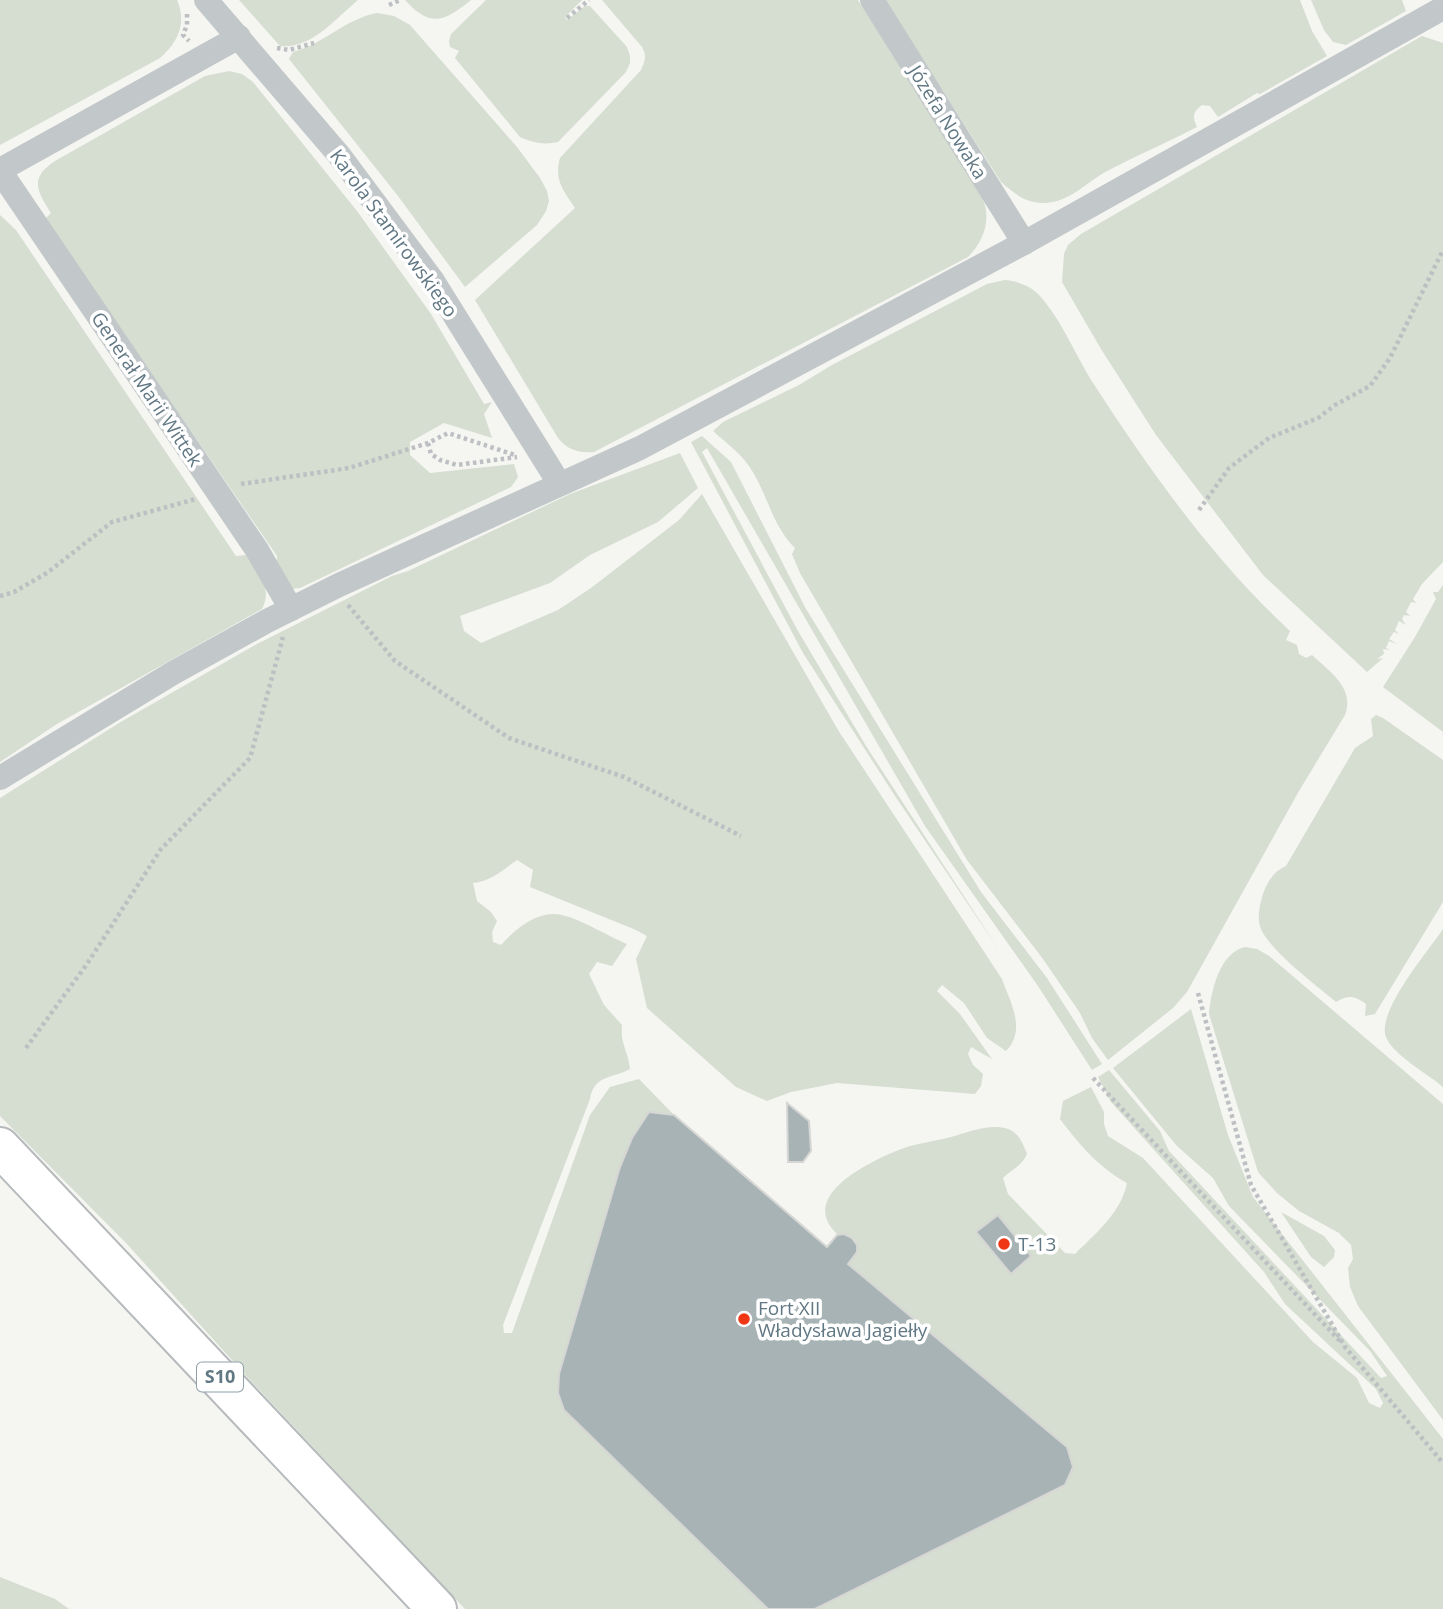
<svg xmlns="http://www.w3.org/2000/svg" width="1443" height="1609" viewBox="0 0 1443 1609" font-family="'Open Sans',sans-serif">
<rect width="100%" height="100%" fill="#f5f5f1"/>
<!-- green -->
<g fill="#d6ddd1">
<path d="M 0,0 L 177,0 C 187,23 178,42 160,58 L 0,145 Z"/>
<path d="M 239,0 L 358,0 C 335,19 312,49 280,46 Z"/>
<path d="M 405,0 L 471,0 C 444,22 430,28 405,0 Z"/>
<path d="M 486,0 L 582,0 L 565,17 L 567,20 L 585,6 L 590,6 L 627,47 L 630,56 L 630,63 L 626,72 L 558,142 C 544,145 533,143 520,137 L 455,58 L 459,51 L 450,47 L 449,41 L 451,34 Z"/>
<path d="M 602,0 L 858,0 L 982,197 C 992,218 984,241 968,257 L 594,452 C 578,453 568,450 558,438 L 475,300 L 575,208 C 563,190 554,180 560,158 L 641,70 C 645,61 647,56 642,47 Z"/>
<path d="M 885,0 L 1300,0 L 1312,31 L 1327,56 L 1260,94 L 1257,93 L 1218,117 L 1210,106 L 1202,105 C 1193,112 1192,116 1197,127 C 1168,142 1138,155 1109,170 C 1087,181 1070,203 1043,203 C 1025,203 1014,193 1001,182 Z"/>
<polygon points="1311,0 1402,0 1406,11 1346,45 1333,42 1324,30"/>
<path d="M 377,13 L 394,16 L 410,25 L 517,147 L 540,178 L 547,191 L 549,201 L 546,211 L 537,225 L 465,287 L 398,196 L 289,59 L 293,52 C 324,44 345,19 377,13 Z"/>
<polygon points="1422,36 1443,43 1443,562 1422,584 1413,599 1416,603 1411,602 1406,612 1410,616 1404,615 1402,619 1406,625 1399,621 1395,630 1399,634 1394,632 1389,639 1397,644 1389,641 1386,648 1390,650 1383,649 1384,654 1377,659 1383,658 1367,672 1263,575 1156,435 1101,349 1062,282 1064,254 1068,245 1081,234"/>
<path d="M 229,71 L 242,74 L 253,82 L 357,211 L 431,314 L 484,404 L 492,402 L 484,414 L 492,438 L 444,423 L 410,442 L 410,455 L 430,473 L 514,464 L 518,477 L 511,487 L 300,588 L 291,589 L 277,570 L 277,556 L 45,219 L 51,213 C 37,191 29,178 55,161 L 205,76 Z"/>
<path d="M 0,215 L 16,230 L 236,556 L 246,555 C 258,572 273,588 262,609 L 57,724 L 0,762 Z"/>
<path d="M 1005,280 C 1017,281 1031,286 1039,295 C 1062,320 1076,357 1095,386 C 1151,472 1214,561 1290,631 L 1286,640 L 1297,645 L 1299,654 L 1306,658 L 1312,655 C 1330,672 1355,688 1345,715 L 1299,791 L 1187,992 L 1173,1008 L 1108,1060 L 1092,1038 L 1080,1013 L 1043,959 L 967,860 L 800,573 L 792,554 L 795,548 C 772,526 767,492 749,466 C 740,453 725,442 713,431 L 723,422 L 799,385 L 832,365 L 987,284 Z"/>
<polygon points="702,436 731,462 806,609 981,892 1047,978 1102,1064 1092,1070 1038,986 925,826 707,448 702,452 798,631 866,746 999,950 895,796 803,653 691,442"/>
<path d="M 680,453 L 698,488 L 658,522 L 590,555 L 550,583 L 460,616 L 464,631 L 481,643 L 558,610 L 591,588 L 679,520 L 702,494 L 838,730 L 1002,979 C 1010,1002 1027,1030 1006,1051 L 987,1038 L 964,1003 L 942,985 L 937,991 L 960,1014 L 992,1059 L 971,1047 L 968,1054 L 973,1065 L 983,1074 L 981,1086 L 975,1094 L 837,1083 L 791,1092 L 767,1101 L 736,1087 L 647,1008 L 636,959 L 647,936 L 636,930 L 530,887 L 533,870 L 517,860 C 502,870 492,881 473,883 L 477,901 L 491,912 L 497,921 L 492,932 L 493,942 L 501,945 C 515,929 539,909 562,915 C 580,919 608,936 627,944 L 612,966 L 597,962 L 589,974 L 604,1005 L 622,1025 C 620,1044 628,1051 630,1069 C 611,1079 594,1075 590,1099 L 503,1325 L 504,1333 L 512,1333 L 590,1115 L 610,1087 L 639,1079 L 674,1115 L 649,1112 L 632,1138 L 620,1167 L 559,1373 L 558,1393 L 564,1410 L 768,1609 L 465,1609 L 251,1381 L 126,1243 L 0,1116 L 0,798 L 119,723 L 257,644 L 392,576 L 408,571 L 570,494 Z"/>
<polygon points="1443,585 1443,732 1383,687 1415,637 1436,599 1433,592 1438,592"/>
<path d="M 1376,715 L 1383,718 L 1443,760 L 1443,902 L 1375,1014 L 1365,1016 L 1366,1004 C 1354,995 1348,995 1336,1002 C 1316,985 1267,949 1260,926 C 1257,916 1260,904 1263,894 C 1267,882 1274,871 1286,866 L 1355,748 L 1373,736 L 1371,719 Z"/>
<path d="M 1443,929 L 1443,1087 C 1428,1074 1393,1055 1386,1037 C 1376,1012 1429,950 1443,929 Z"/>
<path d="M 1245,947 L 1257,949 L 1269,956 L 1443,1104 L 1443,1420 L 1358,1306 L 1350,1287 L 1348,1268 L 1353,1259 L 1351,1245 L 1339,1233 L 1299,1211 L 1277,1193 L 1258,1172 L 1209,1014 C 1211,992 1219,953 1245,947 Z"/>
<path d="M 1191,1009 L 1228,1135 L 1253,1197 L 1443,1439 L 1443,1609 L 814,1609 L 1065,1486 L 1073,1467 L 848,1264 C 858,1250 862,1232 838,1235 C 795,1196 872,1160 904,1148 C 919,1143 935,1141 951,1137 C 969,1132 990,1123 1008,1129 C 1019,1133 1023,1144 1027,1154 C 1021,1167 1012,1169 1003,1178 L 1008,1194 L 1065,1253 L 1075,1254 C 1096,1233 1121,1213 1127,1183 C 1098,1167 1079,1144 1060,1119 L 1063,1101 L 1091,1087 L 1104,1112 L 1104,1124 L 1108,1136 L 1143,1158 L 1313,1342 L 1357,1378 L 1369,1403 L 1380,1408 L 1383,1403 L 1376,1389 L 1285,1304 L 1264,1272 L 1111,1102 L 1098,1077 L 1109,1070 L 1160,1131 L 1169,1151 L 1381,1378 L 1387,1376 L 1370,1351 L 1229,1206 L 1213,1178 L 1177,1146 L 1113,1068 Z"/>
<polygon points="1281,1212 1324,1236 1335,1250 1334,1257 1324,1267 1311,1257"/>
<polygon points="0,1577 55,1599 69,1609 0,1609"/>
</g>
<!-- building -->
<g fill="#a8b3b6" stroke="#d6d6d4" stroke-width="2">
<polygon points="787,1103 809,1121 811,1151 803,1162 788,1162"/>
<polygon points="649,1112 674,1115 827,1247 837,1235 844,1234 852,1238 857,1245 857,1252 848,1264 1067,1447 1073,1467 1065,1485 815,1609 768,1609 564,1410 558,1393 559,1374 620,1167 632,1138"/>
<polygon points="998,1215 1031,1256 1011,1274 976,1232"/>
</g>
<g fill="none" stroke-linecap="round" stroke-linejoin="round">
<defs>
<polyline id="trunk" points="0,1147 437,1609"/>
</defs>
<!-- trunk casing -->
<use href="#trunk" stroke="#b6babd" stroke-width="42"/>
<!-- path -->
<g stroke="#bdc0c2" stroke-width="4.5" stroke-dasharray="3.5 3.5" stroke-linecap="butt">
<polyline points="389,5 400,0"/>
<polyline points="187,14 187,25 183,35 189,41"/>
<polyline points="567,18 589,0"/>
<polyline points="277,48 289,50 314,43"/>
<polyline points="428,443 431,454 440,460 457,465 517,457"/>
<polyline points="241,484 349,468 428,443 448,433 515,455"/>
<polyline points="1199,510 1229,468 1269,438 1318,418 1335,405 1370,386 1390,358 1443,250"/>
<polyline points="0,596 14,592 47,573 112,522 196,499"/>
<polyline points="348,605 395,661 509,738 624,777 741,836"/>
<polyline points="1198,993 1251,1185 1345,1347 1443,1463"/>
<polyline points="26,1048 87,964 161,849 250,758 283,637"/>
<polyline points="1093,1078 1340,1341"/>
</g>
<!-- minor -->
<g stroke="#c2c7c9" stroke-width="24">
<polyline points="206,0 339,155 433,281 559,483"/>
<polyline points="872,0 1024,243"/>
<polyline points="0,170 239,37"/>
<polyline points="0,171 257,550 291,609"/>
<polyline points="0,778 173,673 267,621 339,585 640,448 1024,243 1443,8"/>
</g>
<!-- trunk -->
<use href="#trunk" stroke="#fff" stroke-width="38"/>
</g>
<!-- markers -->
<g fill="#f03715" stroke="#fff" stroke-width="2.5">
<circle cx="1004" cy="1244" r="7"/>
<circle cx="744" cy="1319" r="7"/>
</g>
<g text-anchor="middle" stroke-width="7" stroke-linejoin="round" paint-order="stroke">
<!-- shield labels -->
<rect fill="#fff" stroke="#90a0a9" stroke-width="2" x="197" y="1362.5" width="46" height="29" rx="5"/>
<g font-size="18" font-weight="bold" fill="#617884">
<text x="220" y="1383">S10</text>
</g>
<!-- street labels -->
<g font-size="19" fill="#617884" stroke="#fff">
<text transform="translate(948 122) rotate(58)" y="7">Józefa Nowaka</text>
<text transform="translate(394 233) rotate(54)" y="7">Karola Stamirowskiego</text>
<text transform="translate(147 389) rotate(56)" y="7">Generał Marii Wittek</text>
</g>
<!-- poi labels -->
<g font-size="19" fill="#617884" stroke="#fff" text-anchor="start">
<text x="1018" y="1251">T-13</text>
<text x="758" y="1315">Fort XII<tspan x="758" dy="22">Władysława Jagiełły</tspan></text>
</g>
</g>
</svg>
